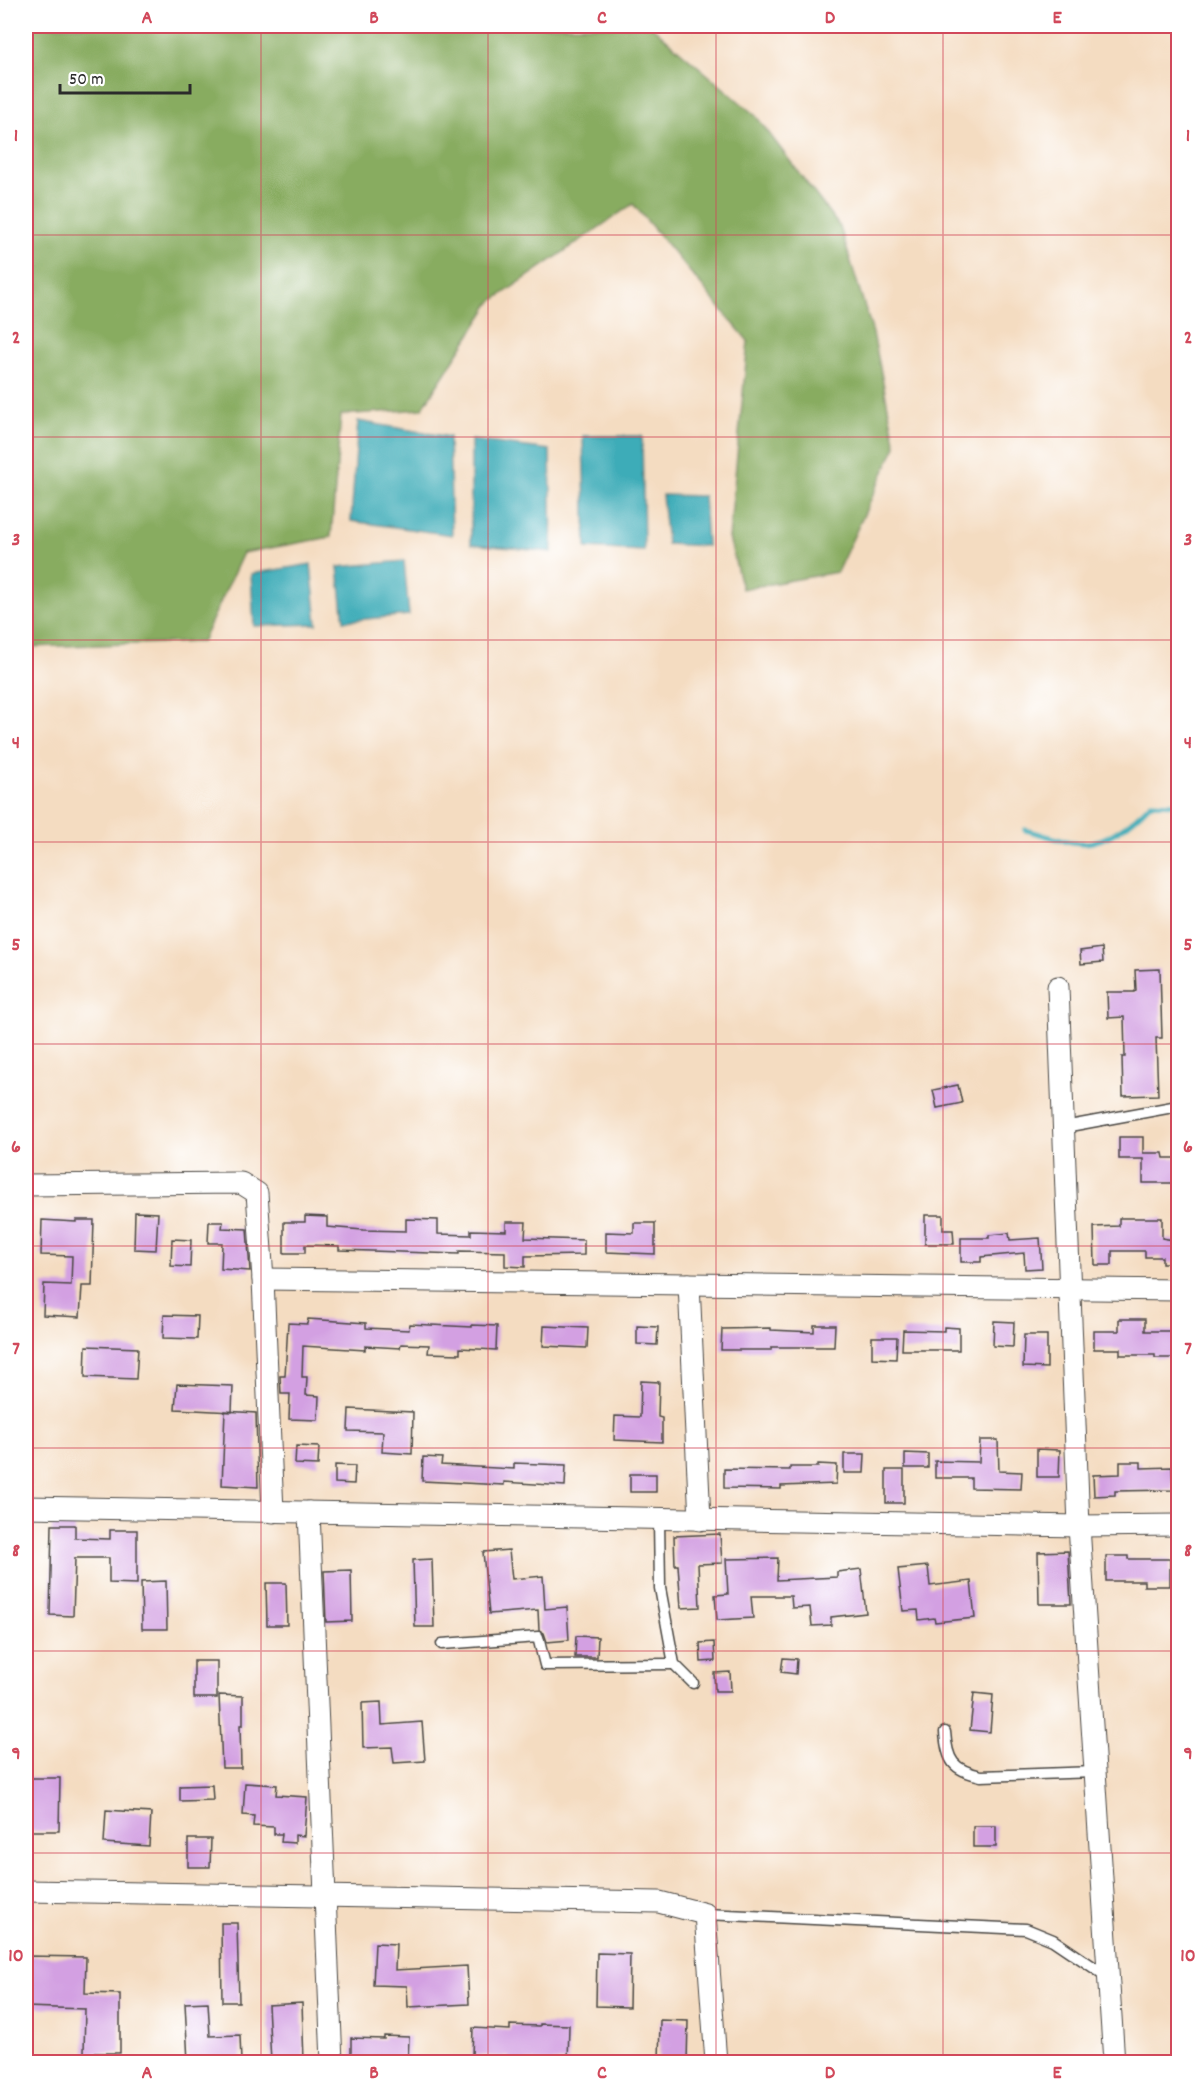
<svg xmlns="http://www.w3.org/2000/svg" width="1204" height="2088" viewBox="0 0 1204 2088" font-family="Dekko,sans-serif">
<rect width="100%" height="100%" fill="#fff"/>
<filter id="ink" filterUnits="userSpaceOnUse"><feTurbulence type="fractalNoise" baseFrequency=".0167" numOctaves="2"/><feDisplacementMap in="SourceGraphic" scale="12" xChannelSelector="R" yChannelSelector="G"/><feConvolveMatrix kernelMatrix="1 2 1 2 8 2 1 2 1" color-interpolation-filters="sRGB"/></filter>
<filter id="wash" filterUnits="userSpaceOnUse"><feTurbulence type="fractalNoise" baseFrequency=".008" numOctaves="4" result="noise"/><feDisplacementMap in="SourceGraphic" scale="24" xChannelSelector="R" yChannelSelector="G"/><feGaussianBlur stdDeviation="1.35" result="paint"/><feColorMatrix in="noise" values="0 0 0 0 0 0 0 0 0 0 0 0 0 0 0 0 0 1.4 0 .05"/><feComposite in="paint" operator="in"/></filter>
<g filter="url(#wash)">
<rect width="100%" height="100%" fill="#f4dcc1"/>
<!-- forest -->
<polygon fill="#88ac60" stroke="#5a6c46" stroke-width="1.5" points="26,26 651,26 756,116 840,227 873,333 896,446 837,572 742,589 729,538 748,341 633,204 491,302 422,409 341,415 331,537 243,553 202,642 26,647"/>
<!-- water -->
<g fill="#3cacb8" stroke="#346c72" stroke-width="1.5">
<polygon points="358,421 449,437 452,535 351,521"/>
<polygon points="583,436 642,436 644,551 586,548"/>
<polygon points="471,440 550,450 552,552 471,544"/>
<polygon points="662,495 704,496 707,546 667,544"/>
<polygon points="404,561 409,615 344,621 338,567"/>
<polygon points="311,564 317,624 254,626 251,574"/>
</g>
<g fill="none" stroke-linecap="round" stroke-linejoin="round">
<!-- stream -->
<path stroke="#3cacb8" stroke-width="5" d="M 1025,830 C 1043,834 1062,842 1080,843 C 1106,845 1135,820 1151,803 L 1178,804"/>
</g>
<g id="blocks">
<!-- building -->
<g fill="#d3a0e2">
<polygon points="1102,948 1103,962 1081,964 1080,951"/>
<polygon points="1160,969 1162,1038 1156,1038 1158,1095 1123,1096 1122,1057 1125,1057 1124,1017 1108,1018 1107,992 1134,992 1136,990 1135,970"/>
<polygon points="958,1085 962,1103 937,1108 933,1090"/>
<polygon points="1119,1137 1143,1137 1143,1153 1163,1153 1164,1158 1179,1158 1179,1183 1143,1183 1143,1159 1119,1159"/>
<polygon points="135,1212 158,1213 156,1250 134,1249"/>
<polygon points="925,1215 943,1215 943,1230 953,1230 954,1244 925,1244"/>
<polygon points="305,1216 327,1217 327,1227 363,1230 406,1231 406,1219 438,1220 438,1234 471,1235 471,1230 506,1231 506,1222 526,1222 525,1238 584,1240 584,1255 525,1256 525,1267 505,1266 505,1252 459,1251 459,1254 371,1251 339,1250 339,1246 305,1245 305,1253 284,1253 284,1222 305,1222"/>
<polygon points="1119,1218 1162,1218 1162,1238 1179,1241 1179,1263 1162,1263 1162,1257 1145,1257 1145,1251 1112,1251 1112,1265 1095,1265 1094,1227 1119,1226"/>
<polygon points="42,1220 76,1222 76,1220 94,1220 92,1286 82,1286 80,1317 43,1315 44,1284 71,1285 72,1256 41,1255"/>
<polygon points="209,1222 223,1222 222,1228 247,1229 250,1271 221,1269 222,1243 208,1243"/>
<polygon points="634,1223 655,1223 655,1254 606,1252 606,1232 634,1233"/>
<polygon points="1009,1233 1010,1240 1040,1238 1042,1268 1025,1269 1024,1253 981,1257 981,1262 961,1262 961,1238 989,1238 989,1235"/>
<polygon points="172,1239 191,1240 190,1267 171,1266"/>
<polygon points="164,1315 198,1316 197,1339 163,1338"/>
<polygon points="308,1319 366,1323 366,1328 409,1330 410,1324 472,1327 472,1325 497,1326 496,1350 460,1348 460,1354 428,1353 429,1345 401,1344 400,1348 365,1346 365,1350 303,1346 302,1377 307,1377 306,1395 319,1396 318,1420 289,1419 290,1394 281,1394 280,1376 285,1376 288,1323 307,1324"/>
<polygon points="1119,1319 1145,1319 1145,1331 1175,1331 1176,1358 1155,1358 1155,1355 1120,1355 1120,1349 1094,1349 1094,1331 1119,1331"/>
<polygon points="994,1321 1014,1322 1013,1347 993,1346"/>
<polygon points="814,1325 835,1325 834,1347 771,1347 771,1350 721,1350 722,1329 771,1328 771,1330 814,1332"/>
<polygon points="544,1326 588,1328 587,1348 543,1346"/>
<polygon points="637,1326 658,1327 657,1345 637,1344"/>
<polygon points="944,1327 959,1328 959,1350 902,1350 903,1330 944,1331"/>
<polygon points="1024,1335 1047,1335 1047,1368 1023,1367"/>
<polygon points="872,1337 897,1337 896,1359 872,1358"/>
<polygon points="86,1346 138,1348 136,1379 85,1377"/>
<polygon points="641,1381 659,1382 658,1417 662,1418 662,1442 614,1440 615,1416 640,1417"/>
<polygon points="177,1384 233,1386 232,1412 175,1409"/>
<polygon points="349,1409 413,1412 412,1454 382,1452 383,1432 348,1431"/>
<polygon points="225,1411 256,1413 258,1487 222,1485"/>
<polygon points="980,1440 998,1440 999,1471 1022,1472 1021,1489 971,1488 971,1478 935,1478 935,1461 979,1462"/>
<polygon points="296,1446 319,1447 318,1465 295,1464"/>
<polygon points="1037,1449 1060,1450 1059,1477 1037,1477"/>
<polygon points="905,1453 928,1454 928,1468 905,1468"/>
<polygon points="844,1454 865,1454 864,1473 844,1473"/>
<polygon points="423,1457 442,1458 441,1465 514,1469 514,1463 566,1465 565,1486 504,1482 504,1485 422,1481"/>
<polygon points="1120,1462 1141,1462 1141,1468 1172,1467 1173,1490 1115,1491 1115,1495 1094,1496 1093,1475 1120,1474"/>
<polygon points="818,1464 837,1465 836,1484 781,1486 781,1489 724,1488 724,1469 790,1470 790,1467 818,1467"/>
<polygon points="335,1465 355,1466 354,1484 335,1483"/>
<rect x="886" y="1470" width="18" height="33"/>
<rect x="630" y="1474" width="26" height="18"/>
<polygon points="52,1525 75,1525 75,1538 110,1539 110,1530 137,1530 137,1584 109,1583 109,1558 75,1558 73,1616 50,1615"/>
<polygon points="720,1534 722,1563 698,1564 700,1607 681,1608 678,1565 675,1565 674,1536"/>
<polygon points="509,1550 512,1579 543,1576 545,1609 567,1607 569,1640 547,1642 544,1633 539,1630 538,1610 489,1614 483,1552"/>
<polygon points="1068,1551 1071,1604 1039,1604 1038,1552"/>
<polygon points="1106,1556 1128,1556 1128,1559 1170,1559 1170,1586 1144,1586 1144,1581 1106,1581"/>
<polygon points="778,1558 777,1580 837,1577 837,1572 861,1569 866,1613 831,1617 831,1625 812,1626 810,1607 792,1608 791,1596 751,1596 753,1618 717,1620 715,1595 728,1594 726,1559"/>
<polygon points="432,1559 434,1627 415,1627 413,1560"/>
<polygon points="928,1566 930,1586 971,1581 975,1618 935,1622 934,1618 919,1620 918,1610 903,1611 898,1569"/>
<polygon points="351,1570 352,1621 326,1622 324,1571"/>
<polygon points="166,1581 167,1629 142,1629 141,1582"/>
<polygon points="266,1583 286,1583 287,1625 267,1625"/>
<polygon points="576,1636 598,1637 597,1657 575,1657"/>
<polygon points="714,1642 715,1661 701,1662 700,1643"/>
<polygon points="783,1658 797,1659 796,1674 781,1672"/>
<rect x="194" y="1661" width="23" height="37"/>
<polygon points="730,1672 731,1691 715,1691 714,1673"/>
<polygon points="974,1693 993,1695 990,1732 970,1730"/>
<polygon points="219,1695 243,1696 243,1725 240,1725 241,1768 222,1768"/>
<polygon points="381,1702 382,1725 422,1722 425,1761 394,1763 392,1747 363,1748 362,1703"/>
<polygon points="26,1778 60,1778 59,1831 26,1831"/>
<polygon points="245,1783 277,1785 276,1795 307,1797 304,1836 295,1835 295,1843 281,1842 282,1834 274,1834 274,1827 253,1826 254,1816 243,1815"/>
<polygon points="212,1785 213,1800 180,1801 180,1786"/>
<polygon points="106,1810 151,1813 149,1846 104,1843"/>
<rect x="973" y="1826" width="23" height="21"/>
<polygon points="188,1839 211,1839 210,1867 188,1867"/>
<polygon points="221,1923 237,1923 239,2002 222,2002"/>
<polygon points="375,1943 396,1944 395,1970 467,1966 469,2004 408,2007 407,1986 373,1985"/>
<polygon points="597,1953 630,1954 629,2007 596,2006"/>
<polygon points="26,1956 86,1957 85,1993 120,1994 120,2053 84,2053 85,2009 26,2007"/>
<polygon points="208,2002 210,2036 240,2035 241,2062 188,2062 185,2003"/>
<polygon points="302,2003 304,2062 271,2062 268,2005"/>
<polygon points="660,2020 688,2021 687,2062 659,2062"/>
<polygon points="540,2024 569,2025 568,2062 509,2061 509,2057 472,2055 473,2028 510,2030 510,2025 540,2026"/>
<polygon points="384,2036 409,2037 408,2062 351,2062 351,2038 384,2039"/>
</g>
</g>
</g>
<g filter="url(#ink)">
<use href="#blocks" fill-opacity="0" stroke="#494642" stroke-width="1.5"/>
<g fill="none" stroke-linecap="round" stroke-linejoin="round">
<defs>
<g id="lane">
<polyline points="1064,1127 1178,1106"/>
<polyline points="659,1519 660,1588 674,1664 693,1683"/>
<polyline points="442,1644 538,1637 545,1665 674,1664"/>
<path d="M 945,1732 C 947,1761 953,1770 981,1776 L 1095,1772"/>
<polyline points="705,1914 1026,1929 1053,1940 1108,1977"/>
</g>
<g id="street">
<polyline points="1058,987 1079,1526 1114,2062"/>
<polyline points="26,1185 241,1183 257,1193 263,1279 273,1512"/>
<polyline points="263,1279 1178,1290"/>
<polyline points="689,1284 700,1520"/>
<polyline points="26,1507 1079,1526 1178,1525"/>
<polyline points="309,1512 332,2062"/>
<polyline points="26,1891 659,1902 705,1914 716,2062"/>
</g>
</defs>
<!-- lane casing -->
<use href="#lane" stroke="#494642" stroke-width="13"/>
<!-- street casing -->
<use href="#street" stroke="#494642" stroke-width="23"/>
<!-- lane -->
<use href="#lane" stroke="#fff" stroke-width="10"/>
<!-- street -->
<use href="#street" stroke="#fff" stroke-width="21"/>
</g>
</g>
<!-- grid -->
<path fill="none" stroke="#d1495b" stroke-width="1.5" stroke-opacity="0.55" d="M 261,26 L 261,2062M 488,26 L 488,2062M 716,26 L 716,2062M 943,26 L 943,2062M 26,235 L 1178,235M 26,437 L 1178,437M 26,640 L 1178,640M 26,842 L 1178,842M 26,1044 L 1178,1044M 26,1246 L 1178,1246M 26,1448 L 1178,1448M 26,1651 L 1178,1651M 26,1853 L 1178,1853"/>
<!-- margin -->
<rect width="1204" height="2088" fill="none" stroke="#fff" stroke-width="66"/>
<!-- scale -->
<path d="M60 84v9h130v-9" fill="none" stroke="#2b2b2b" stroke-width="3"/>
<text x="69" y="84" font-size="18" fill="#2b2b2b" stroke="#ffffff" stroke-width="4.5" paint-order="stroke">50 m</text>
<rect x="33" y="33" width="1138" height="2022" fill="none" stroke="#d1495b" stroke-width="2"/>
<g font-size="20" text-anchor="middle" font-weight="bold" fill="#d1495b">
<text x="147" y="23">A</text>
<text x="374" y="23">B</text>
<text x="602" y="23">C</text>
<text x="830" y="23">D</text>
<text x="1057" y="23">E</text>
<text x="16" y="141">1</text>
<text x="1188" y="141">1</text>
<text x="16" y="343">2</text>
<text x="1188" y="343">2</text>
<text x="16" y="545">3</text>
<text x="1188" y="545">3</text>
<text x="16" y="748">4</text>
<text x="1188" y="748">4</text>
<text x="16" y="950">5</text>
<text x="1188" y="950">5</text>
<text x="16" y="1152">6</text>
<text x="1188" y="1152">6</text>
<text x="16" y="1354">7</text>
<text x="1188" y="1354">7</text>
<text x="16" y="1556">8</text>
<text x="1188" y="1556">8</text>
<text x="16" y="1759">9</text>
<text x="1188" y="1759">9</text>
<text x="16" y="1961">10</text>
<text x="1188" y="1961">10</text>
<text x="147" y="2078">A</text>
<text x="374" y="2078">B</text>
<text x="602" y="2078">C</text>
<text x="830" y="2078">D</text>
<text x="1057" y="2078">E</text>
</g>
</svg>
